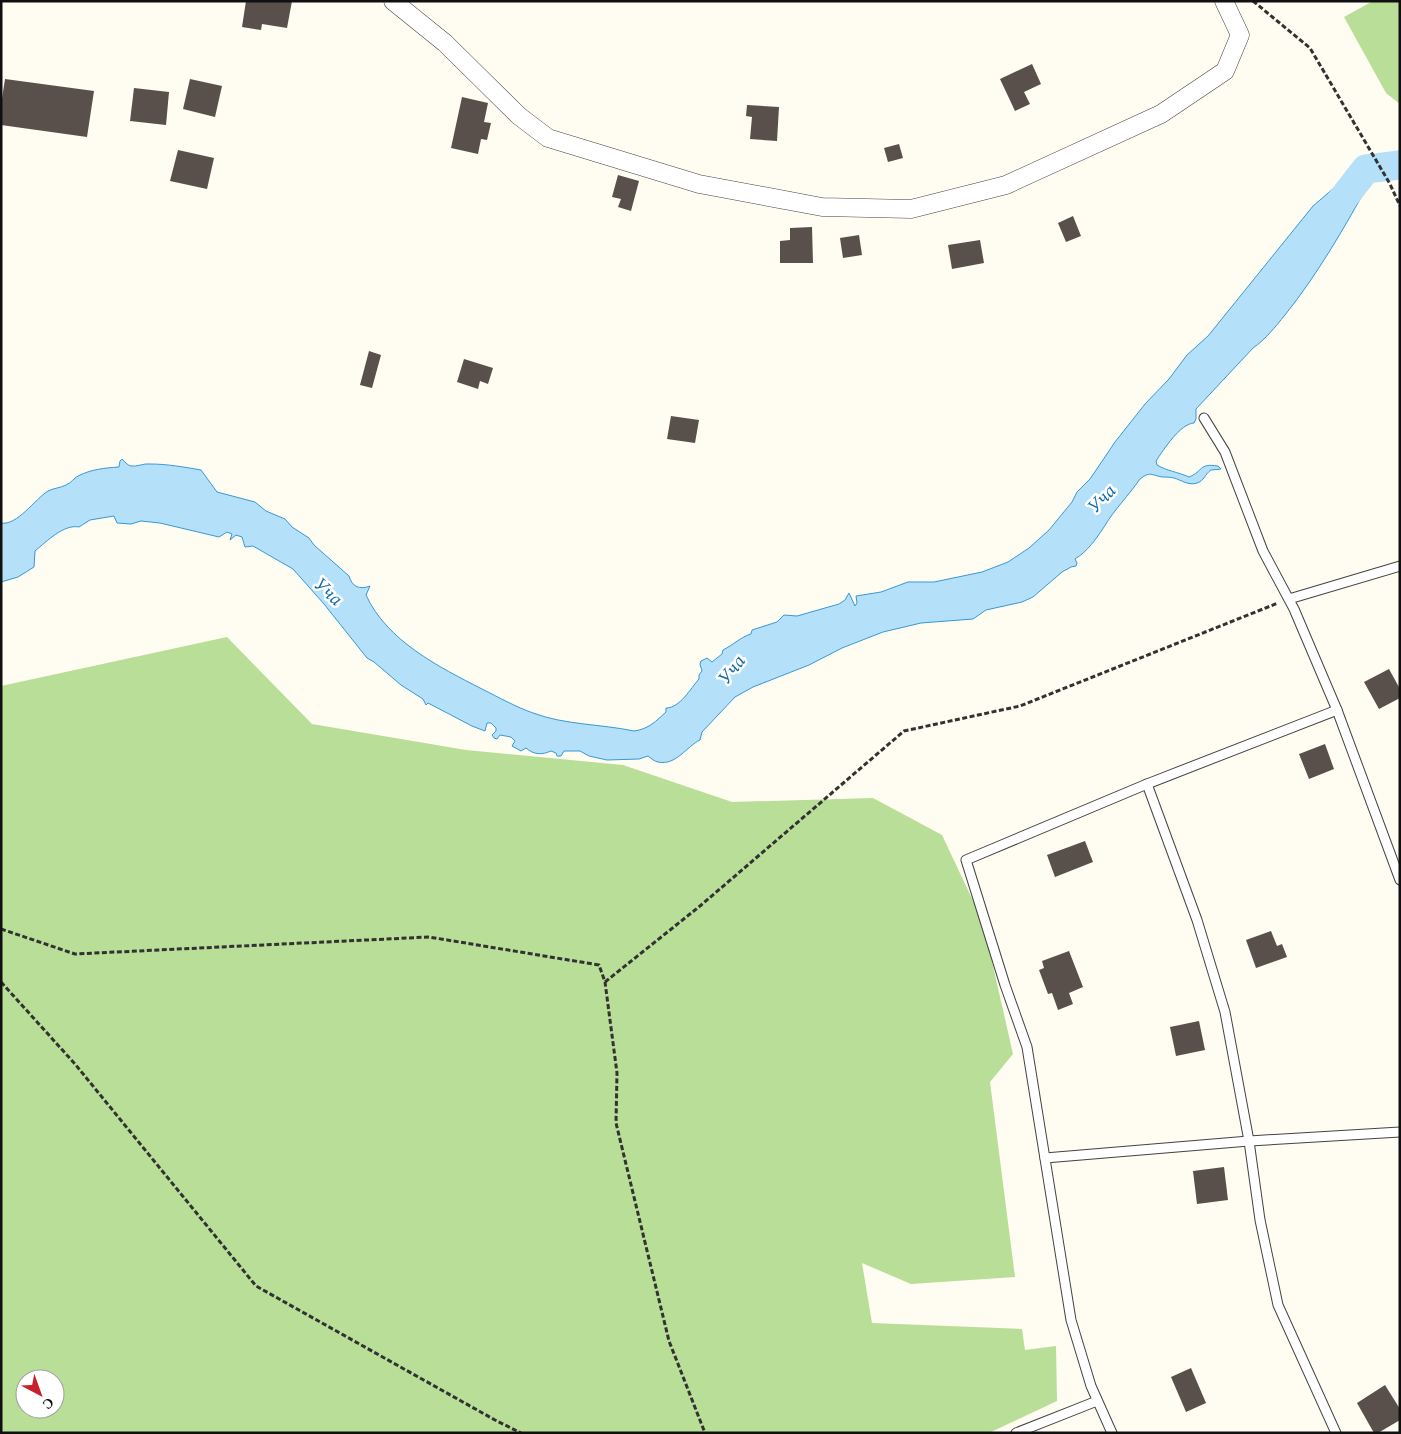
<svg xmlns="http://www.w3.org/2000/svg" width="1401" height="1434" viewBox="0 0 1401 1434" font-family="Spectral,serif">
<rect width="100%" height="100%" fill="#fffcf2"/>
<!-- forest -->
<g fill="#b9de97" fill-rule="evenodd">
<polygon points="1373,1 1400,1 1400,104 1386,93 1344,17"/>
<path d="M 227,637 L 312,724 L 466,750 L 623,765 L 732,802 L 873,798 L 942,835 L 983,922 L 1013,1054 L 990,1082 L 1015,1277 L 911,1284 L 862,1263 L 872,1323 L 1022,1329 L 1025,1350 L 1056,1346 L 1057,1401 L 989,1433 L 1,1433 L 1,686 ZM 25,1379 L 55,1379 L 55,1409 L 25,1409 Z"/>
</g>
<!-- water -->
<path fill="#b4e1f9" stroke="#3799d4" d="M 1356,169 L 1368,185 C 1343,230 1317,275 1285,315 C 1275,327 1266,339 1253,348 L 1196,409 L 1196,419 L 1194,423 C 1180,424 1164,449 1156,461 L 1157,465 C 1167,471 1178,472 1189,477 C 1204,471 1198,463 1218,466 L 1221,469 L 1211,470 C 1205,474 1204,481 1197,483 C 1189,486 1181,480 1174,478 C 1170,477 1166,477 1162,477 C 1151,475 1150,471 1140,479 C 1129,495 1114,510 1104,527 C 1096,539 1088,551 1075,559 L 1077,563 L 1076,566 L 1071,567 L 1062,572 L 1033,597 L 1022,602 L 986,610 L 973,619 L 921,623 L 883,632 L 842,648 L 809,665 L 753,687 L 735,697 L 702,732 L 700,740 C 687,746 676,766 658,762 C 655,762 651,758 648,756 L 639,759 L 607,760 L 589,756 L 580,751 L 564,751 L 561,756 L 557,756 L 556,753 L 551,751 C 542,755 534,755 526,748 L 521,751 L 512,746 L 515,741 L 511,737 L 500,735 L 497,739 L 494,738 L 492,735 L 496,731 L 496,728 L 491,723 L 487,723 L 485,731 L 472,726 L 428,703 L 426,705 L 423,699 L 401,685 L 374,662 L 367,658 L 324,604 L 293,569 L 253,546 L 245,547 L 242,537 L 236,535 L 230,540 L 232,534 L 227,532 L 219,537 L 160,523 L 141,521 L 131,524 L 117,523 L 114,516 L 90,520 L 79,527 C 64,524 47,541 35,551 L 34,567 L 18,577 L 1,582 L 1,523 C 17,526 35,499 48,491 C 54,488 60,488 66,485 C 71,483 74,478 78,476 C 92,469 105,468 119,467 L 120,461 L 122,459 C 125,462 127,465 131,466 C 137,467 144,463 150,464 C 167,464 184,467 201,470 L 217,492 L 255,502 L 266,511 L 285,519 L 292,527 L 309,538 L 314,545 L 349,576 C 352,587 360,590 370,586 L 366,595 C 387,641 439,667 482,689 C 498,697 516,707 533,713 C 565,725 601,724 634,731 C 649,729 656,721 666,712 L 666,708 C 680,708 690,689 699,679 L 699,675 L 702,671 L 700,664 L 701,661 L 707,658 L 712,662 L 722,654 L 723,650 C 733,645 741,637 751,634 L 752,630 L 777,622 L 784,615 L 797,616 L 839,604 L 845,600 L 849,593 L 855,606 L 857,603 L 856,596 L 881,592 L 908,582 L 934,582 L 982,572 L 1008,562 L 1029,548 L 1049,530 L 1072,502 L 1077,492 L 1090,479 L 1115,442 L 1145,404 L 1169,379 L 1187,355 L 1208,336 L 1313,206 Z"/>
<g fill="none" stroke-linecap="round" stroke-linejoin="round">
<!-- river -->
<polyline stroke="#b4e1f9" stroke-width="29" points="1337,206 1366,169 1400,165"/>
</g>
<!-- building -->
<g fill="#59504b">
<polygon points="246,1 292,1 287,28 262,24 261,30 242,27"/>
<polygon points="1032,64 1041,84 1024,92 1030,104 1015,111 1000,79"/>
<polygon points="5,79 94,91 87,137 1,125 1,105"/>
<polygon points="190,79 222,86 215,117 183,109"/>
<polygon points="134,88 169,92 166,125 130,121"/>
<polygon points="462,97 488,103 484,122 491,123 487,140 481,139 478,154 451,148"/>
<polygon points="747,105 779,107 777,141 750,139 752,117 746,116"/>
<polygon points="899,144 903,158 888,162 884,148"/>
<polygon points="178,150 214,158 207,189 170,181"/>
<polygon points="618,175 639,181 631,211 618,207 621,199 612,197"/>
<polygon points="1073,216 1081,236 1066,242 1058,223"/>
<polygon points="812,227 813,263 780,263 780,241 790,240 790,228"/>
<polygon points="859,235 862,255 843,258 840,238"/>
<polygon points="980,240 984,263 952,269 948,245"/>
<polygon points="369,351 381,355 372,388 360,385"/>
<polygon points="464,359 493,368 488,384 480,381 478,389 457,382"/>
<polygon points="671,416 699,420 695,443 667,439"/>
<polygon points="1389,669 1400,689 1400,698 1379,709 1364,682"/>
<polygon points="1325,744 1334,769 1309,779 1299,754"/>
<polygon points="1085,841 1093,862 1055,877 1047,855"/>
<polygon points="1271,931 1277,946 1282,944 1287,957 1256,968 1246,940"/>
<polygon points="1069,951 1083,987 1069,993 1073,1004 1058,1010 1052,993 1048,994 1039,970 1044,968 1042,961"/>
<polygon points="1199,1021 1205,1050 1176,1056 1170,1027"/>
<polygon points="1224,1167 1228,1200 1197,1204 1193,1171"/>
<polygon points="1191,1368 1206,1403 1186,1412 1171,1377"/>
<polygon points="1385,1385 1400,1409 1400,1420 1378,1433 1374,1433 1357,1403"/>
</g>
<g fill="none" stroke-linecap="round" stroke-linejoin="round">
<defs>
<g id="service">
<polyline points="1204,418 1225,452 1263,551 1294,609 1337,710 1400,880"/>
<polyline points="1289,599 1400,566"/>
<polyline points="1147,784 1197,920 1225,1012 1249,1141 1260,1220 1278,1305 1336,1433"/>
<polyline points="1045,1158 1249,1141 1400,1132"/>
<polyline points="1016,1433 1097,1401"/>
<polyline points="1112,1433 1091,1386 1071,1320 1027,1047 1005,985 966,860 1147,784 1337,710"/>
</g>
<polyline id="minor" points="393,1 445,43 519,116 548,138 699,184 822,207 911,209 1006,185 1161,114 1225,71 1240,35 1224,1"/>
</defs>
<!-- service casing -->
<use href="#service" stroke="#434343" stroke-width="11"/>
<!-- minor casing -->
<use href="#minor" stroke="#434343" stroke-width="19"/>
<!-- path -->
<g stroke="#323232" stroke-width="3" stroke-dasharray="5 2.5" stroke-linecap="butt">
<polyline points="1253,1 1310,48 1390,184 1400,206"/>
<polyline points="1,929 75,954 429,937 599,965 605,982 617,1073 616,1123 669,1341 705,1433"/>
<polyline points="1,982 75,1064 256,1286 495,1420 521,1433"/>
<polyline points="605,982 700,906 904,731 1020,706 1278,603"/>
</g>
<!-- service -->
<use href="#service" stroke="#fff" stroke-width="9"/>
<!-- minor -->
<use href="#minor" stroke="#fff" stroke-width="18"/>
</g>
<g text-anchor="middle" stroke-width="5" stroke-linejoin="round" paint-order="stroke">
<!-- water labels -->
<g font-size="19" font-style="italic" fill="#116aa9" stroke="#fff">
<text transform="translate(1101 498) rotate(-46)" y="7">Уча</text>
<text transform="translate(329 591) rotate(43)" y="7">Уча</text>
<text transform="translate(731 669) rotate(-52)" y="7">Уча</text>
</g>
</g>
<!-- border -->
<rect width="1401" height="1434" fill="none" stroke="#101010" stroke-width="5"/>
<!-- north arrow -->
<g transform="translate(40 1394) rotate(139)"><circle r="24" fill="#ffffff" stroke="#9f9f9f"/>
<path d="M0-4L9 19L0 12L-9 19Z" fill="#c81f2b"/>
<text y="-8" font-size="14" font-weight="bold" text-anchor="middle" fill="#101010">С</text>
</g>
</svg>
